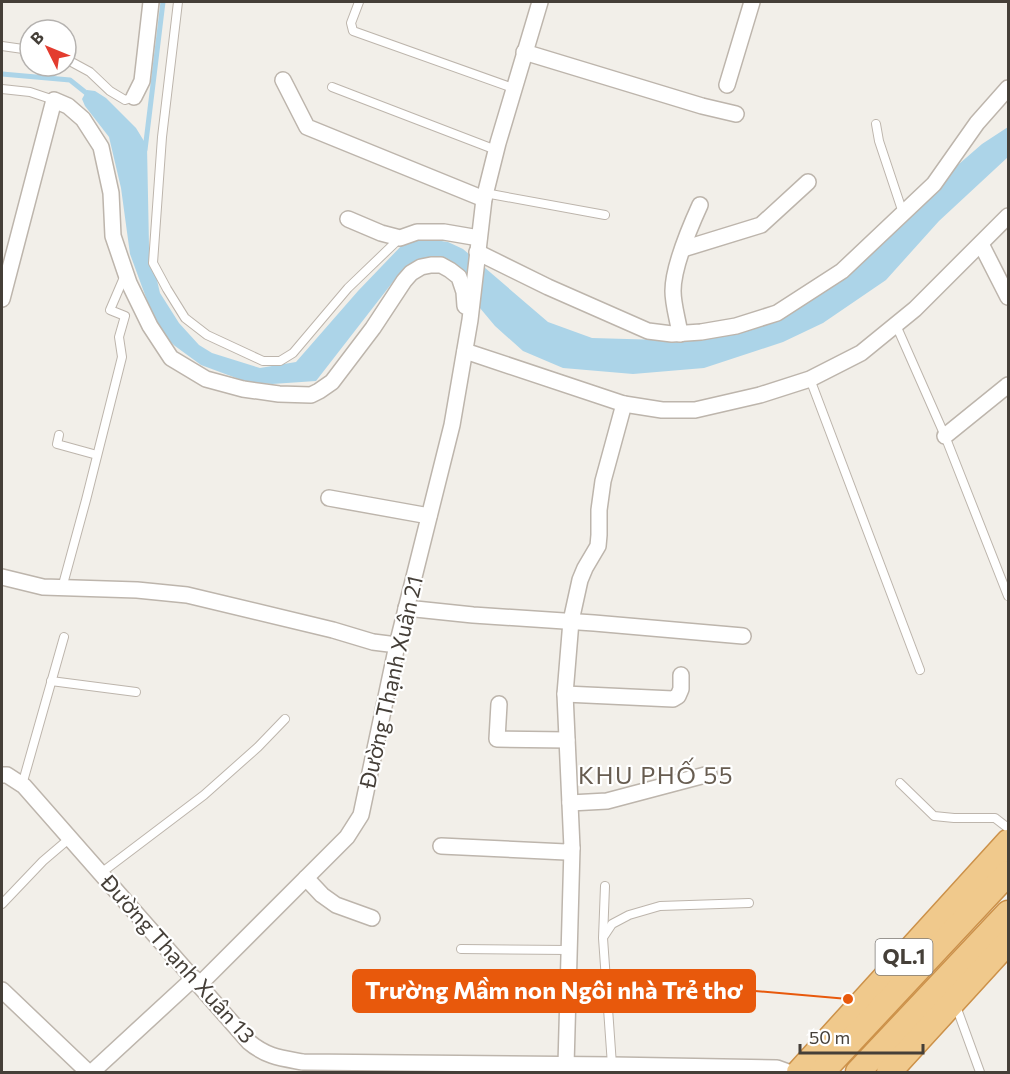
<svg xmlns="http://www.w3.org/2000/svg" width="1010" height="1074" viewBox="0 0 1010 1074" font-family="Commissioner,sans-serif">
<rect width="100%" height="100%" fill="#f2efe9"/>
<!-- water -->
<polygon fill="#acd4e8" points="87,90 95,91 106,98 136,128 147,146 149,246 160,293 179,323 199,345 212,353 260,368 296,362 358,291 404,243 428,239 448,242 463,249 548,322 592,338 662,340 777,314 921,197 982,144 1008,127 1008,157 939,221 886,280 823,323 783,342 704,368 633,374 563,368 523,351 495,326 444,265 415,262 399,274 316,381 272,384 247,382 201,365 175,346 161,334 152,314 130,254 121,188 109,137 85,106 82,99"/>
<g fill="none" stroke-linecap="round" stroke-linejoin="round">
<!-- stream -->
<g stroke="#acd4e8" stroke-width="5">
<polyline points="2,74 70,80 90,96"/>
<polyline points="145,150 163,2"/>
</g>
<defs>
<g id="service">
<polyline points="178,2 162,137 153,263 167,289 185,318 207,335 263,361 280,361 293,353 348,288 399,239"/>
<polyline points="359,2 351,23 353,31 513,88"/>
<polyline points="2,46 30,50"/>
<polyline points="66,59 90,72 110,91 125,100 134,97"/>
<polyline points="332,87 496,150"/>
<polyline points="2,89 30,92 54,100"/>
<polyline points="876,124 879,141 903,213"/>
<polyline points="485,193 605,215"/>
<polyline points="896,325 945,436 1008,596"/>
<polyline points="810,379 920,670"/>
<polyline points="59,435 57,444 97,455"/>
<polyline points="62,588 86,500 119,369 122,357 119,337 125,316 110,310 125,275"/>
<polyline points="51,681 136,692"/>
<polyline points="900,783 934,816 954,818 995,818 1008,828"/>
<polyline points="22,785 64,637"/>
<polyline points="101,873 204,795 258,747 285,719"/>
<polyline points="605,886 603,938 612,1065"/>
<polyline points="2,904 43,861 70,838"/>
<polyline points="604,936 612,924 629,915 660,906 749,903"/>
<polyline points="461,949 569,950"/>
<polyline points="956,1006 980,1072"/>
</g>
<g id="minor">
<polyline points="524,52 702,106 736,114"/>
<polyline points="283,80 307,127 484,199"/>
<polyline points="727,85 752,2"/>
<polyline points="134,97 142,81 151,2"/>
<polyline points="348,219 381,233 400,238 417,232 444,232 479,238"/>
<polyline points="981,244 1008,297"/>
<polyline points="683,249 761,225 808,182"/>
<polyline points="477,252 548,287 648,331 672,334 701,332 736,326 777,313 842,271 934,184 977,123 1008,88"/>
<polyline points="2,299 54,100 68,106 83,119 101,147 111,193 113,236 129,283 150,326 171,358 206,379 243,389 279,394 311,395 319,391 332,382 373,328 404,281 411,273 421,267 431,265 441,265 450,270 459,277 464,292 465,306"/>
<path d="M 680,334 C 678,320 673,305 673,291 C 673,267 690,227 700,205"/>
<polyline points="465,351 624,404 662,410 695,410 760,395 810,379 861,353 915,309 1008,216"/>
<polyline points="945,436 1008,385"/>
<polyline points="329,498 429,516"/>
<polyline points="2,577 43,587 137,590 187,595 333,630 373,642 397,645"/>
<polyline points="406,608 473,615 594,623 743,636"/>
<polyline points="565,694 673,699 678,696 681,689 681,675"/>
<polyline points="499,704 497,739 567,740"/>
<path d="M 2,775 L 7,775 L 24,786 L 249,1042 C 267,1057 281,1058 303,1062 L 612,1065 L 777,1068 L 788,1072"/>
<polyline points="570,803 607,801 709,774"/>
<polyline points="441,846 566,852 572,848 565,694 571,621 580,580 585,568 598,546 599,535 599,510 603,481 624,404"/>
<polyline points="306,878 322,895 336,905 372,918"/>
<polyline points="199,985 347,837 361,815 397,645 452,425 470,320 484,199 498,143 540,2"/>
<polyline points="2,990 88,1072"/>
<polyline points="566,1065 572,848"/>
<polyline points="92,1072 194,978"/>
</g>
<g id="trunk">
<polyline points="799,1072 1008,842"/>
<polyline points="822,1072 1008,873"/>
<polyline points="858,1072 1008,913"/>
<polyline points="889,1072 1008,942"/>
</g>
</defs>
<!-- service casing -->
<use href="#service" stroke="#bdb5ac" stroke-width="10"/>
<!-- minor casing -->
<use href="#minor" stroke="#bdb5ac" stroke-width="18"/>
<!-- trunk casing -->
<use href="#trunk" stroke="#cc9149" stroke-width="27"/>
<!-- service -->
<use href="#service" stroke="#fff" stroke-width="8"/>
<!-- minor -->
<use href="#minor" stroke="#fff" stroke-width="15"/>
<!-- trunk -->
<use href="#trunk" stroke="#f0c98c" stroke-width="24"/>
</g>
<g text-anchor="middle" stroke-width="4.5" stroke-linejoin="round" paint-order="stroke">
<!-- shield labels -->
<rect fill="#fff" stroke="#7d7974" stroke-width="1.5" x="875.5" y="939" width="57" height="36" rx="4.5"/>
<g font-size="21" font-weight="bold" fill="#453f38">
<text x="904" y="964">QL.1</text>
</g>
<!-- street labels -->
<g font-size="22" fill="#453f38" stroke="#fff">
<text transform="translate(391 682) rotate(-77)" y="8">Đường Thạnh Xuân 21</text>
<text transform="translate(178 959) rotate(48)" y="8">Đường Thạnh Xuân 13</text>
</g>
<!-- neighbourhood labels -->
<g font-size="24" letter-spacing="1.5" fill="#675c50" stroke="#fff">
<text x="656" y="784">KHU PHỐ 55</text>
</g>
</g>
<!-- callouts -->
<path fill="none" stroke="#e8590c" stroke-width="2" d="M848 999L755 991"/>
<circle fill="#e8590c" stroke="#fff" stroke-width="2" cx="848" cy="999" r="6"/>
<rect fill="#e8590c" stroke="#e8590c" stroke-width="2" x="353" y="970" width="402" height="42" rx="6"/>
<g font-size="24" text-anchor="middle" font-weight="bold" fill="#fff">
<text x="554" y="999">Trường Mầm non Ngôi nhà Trẻ thơ</text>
</g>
<!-- border -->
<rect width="1010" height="1074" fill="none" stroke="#453f38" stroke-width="6"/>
<!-- north arrow -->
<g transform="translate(48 48) rotate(313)"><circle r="28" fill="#ffffff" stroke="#b5b2af" stroke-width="1.5"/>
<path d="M0-4.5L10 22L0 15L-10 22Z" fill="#e33c2f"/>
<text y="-9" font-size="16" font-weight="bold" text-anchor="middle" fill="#453f38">B</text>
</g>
<!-- scale -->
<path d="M800 1044v9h123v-9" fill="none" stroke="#453f38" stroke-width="3"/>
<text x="809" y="1044" font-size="18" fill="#453f38" stroke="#ffffff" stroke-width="4.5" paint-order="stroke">50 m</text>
</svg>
